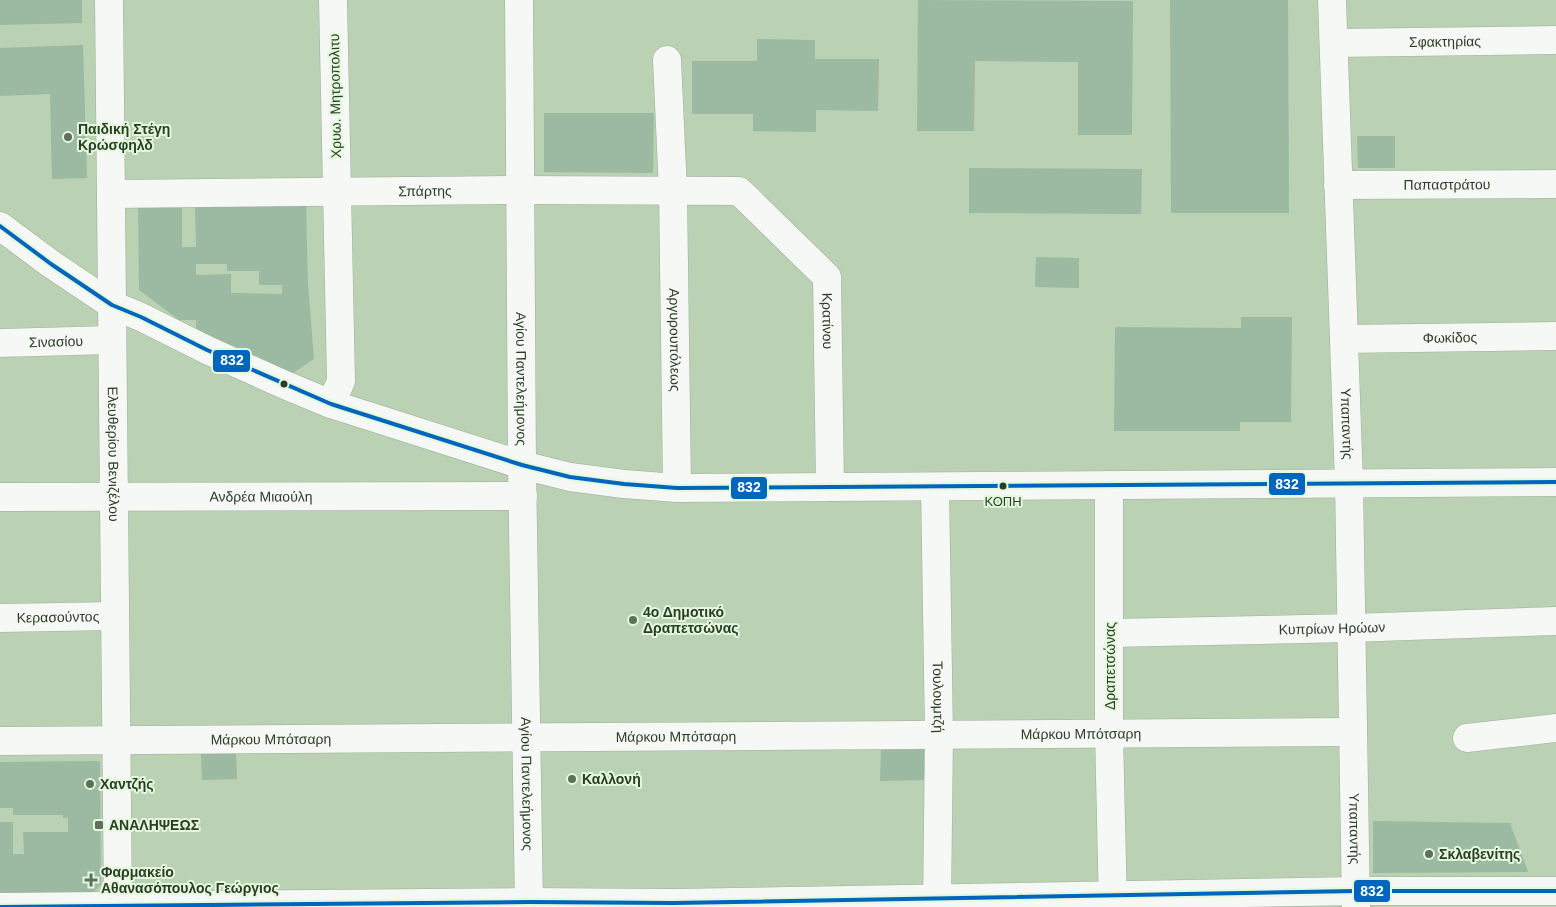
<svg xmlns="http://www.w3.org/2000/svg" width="1556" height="907" viewBox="0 0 1556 907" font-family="Arial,sans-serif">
<rect width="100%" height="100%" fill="#bad1b4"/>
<!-- building -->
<g fill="#9cb9a2" fill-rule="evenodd">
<polygon points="0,0 82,0 82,23 0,25"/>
<polygon points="918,0 1133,1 1132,135 1078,135 1078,62 975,61 974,131 917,131"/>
<polygon points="1170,0 1288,0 1289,213 1171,213"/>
<polygon points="757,39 815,40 815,59 879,59 878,111 816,110 816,132 753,131 753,114 692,114 692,61 757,61"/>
<polygon points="83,45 87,178 52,179 50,94 0,96 0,48"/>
<polygon points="544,113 654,113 653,173 544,172"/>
<polygon points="1357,136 1395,136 1395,168 1358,168"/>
<polygon points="969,168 1142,169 1141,214 969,213"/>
<path d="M 306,203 L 308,284 L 314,359 L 293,373 L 196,329 L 196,320 L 179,320 L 139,290 L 138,206 L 182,206 L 182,247 L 196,247 L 195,205 ZM 196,264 L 227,264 L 227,271 L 259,271 L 259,285 L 282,285 L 282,294 L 231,293 L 231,274 L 196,275 Z"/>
<polygon points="1036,257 1079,258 1079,288 1035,287"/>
<polygon points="1241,317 1292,317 1291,422 1240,422 1240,431 1114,431 1115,327 1241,328"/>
<polygon points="929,749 928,780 880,781 881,750"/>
<polygon points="236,752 237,779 202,780 201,753"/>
<polygon points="100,761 101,885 91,894 0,895 0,822 13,822 13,854 24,854 23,832 68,832 68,818 63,818 63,815 13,815 13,808 0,808 0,762"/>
<polygon points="1373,821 1510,823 1528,872 1373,873"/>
</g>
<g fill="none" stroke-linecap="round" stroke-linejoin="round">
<defs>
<g id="minor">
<path id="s1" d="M 109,0 L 118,907"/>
<path id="s2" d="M 519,0 L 522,465 L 529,907"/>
<path id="s3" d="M 1332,0 L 1349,483 L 1356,907"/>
<path id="s4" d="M 1334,43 L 1556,40"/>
<path id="s5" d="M 667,60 L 673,191 L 677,488"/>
<path id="s6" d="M 1338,185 L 1556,184"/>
<path id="s7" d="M 111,194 L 520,190 L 739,191 L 827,277 L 830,487"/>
<polyline points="0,226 51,264 112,305 141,317 207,350 285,385 331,404 522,465 570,477 624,484 677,488 1556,482"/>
<path id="s8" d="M 1344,339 L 1556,336"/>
<path id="s9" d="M 0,343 L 112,340"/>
<polyline points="331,404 341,381 333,0"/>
<polyline points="1109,485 1109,733 1113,907"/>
<path id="s10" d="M 935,487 L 939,735 L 937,907"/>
<path id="s11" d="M 0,497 L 523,496"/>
<path id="s12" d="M 0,618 L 115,616"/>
<path id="s13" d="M 1110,633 L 1351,628 L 1556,621"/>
<polyline points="1467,738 1556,728"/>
<path id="s14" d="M 0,741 L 1353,732"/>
<polyline points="0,907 529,902 673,903 1356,891 1556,891"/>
</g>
</defs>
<!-- minor casing -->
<use href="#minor" stroke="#9daf98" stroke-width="29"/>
<!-- minor -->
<use href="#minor" stroke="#f5f8f4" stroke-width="28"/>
<defs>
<g id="bus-1">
<polyline points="0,226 51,264 112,305 141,317 207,350 331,404 522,465 570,477 624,484 677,488 1556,482"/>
<polyline points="0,907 529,902 673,903 1356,891 1556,891"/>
</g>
</defs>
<!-- bus-1 casing -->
<use href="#bus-1" stroke="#e3f8dd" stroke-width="8"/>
<!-- bus-1 -->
<use href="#bus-1" stroke="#0065bd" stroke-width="4"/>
</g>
<!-- markers -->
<g fill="#5e7158" stroke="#e3f8dd" stroke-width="2">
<circle cx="68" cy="137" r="5"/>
<circle cx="633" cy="620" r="5"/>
<circle cx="572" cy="779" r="5"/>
<circle cx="90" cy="784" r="5"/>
<rect x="94" y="820" width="10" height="10" rx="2.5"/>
<circle cx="1429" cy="854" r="5"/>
<path d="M88.5 872.5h5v5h5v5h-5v5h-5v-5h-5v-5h5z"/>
</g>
<g fill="#2c3d27" stroke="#e3f8dd" stroke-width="2">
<circle cx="284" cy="384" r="4.5"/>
<circle cx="1003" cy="486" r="4.5"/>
</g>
<g text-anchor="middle" stroke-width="4" stroke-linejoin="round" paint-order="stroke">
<!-- bus labels -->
<g font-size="13" fill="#2c3d27" stroke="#e3f8dd">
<text x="1003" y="506">ΚΟΠΗ</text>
</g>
<!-- street labels -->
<g font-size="14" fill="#2c3d27" stroke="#e3f8dd">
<text dy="5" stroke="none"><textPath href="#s4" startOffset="111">Σφακτηρίας</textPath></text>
<text transform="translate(335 96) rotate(-91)" y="5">Χρυω. Μητροπολιτυ</text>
<text dy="5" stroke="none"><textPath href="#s6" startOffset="109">Παπαστράτου</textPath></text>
<text dy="5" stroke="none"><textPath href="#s7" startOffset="314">Σπάρτης</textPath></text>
<text dy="5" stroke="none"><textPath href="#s7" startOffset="795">Κρατίνου</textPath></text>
<text dy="5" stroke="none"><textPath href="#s8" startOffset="106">Φωκίδος</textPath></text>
<text dy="5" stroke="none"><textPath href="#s5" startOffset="280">Αργυρουπόλεως</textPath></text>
<text dy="5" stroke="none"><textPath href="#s9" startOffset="56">Σινασίου</textPath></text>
<text dy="5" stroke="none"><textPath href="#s2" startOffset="379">Αγίου Παντελεήμονος</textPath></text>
<text dy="5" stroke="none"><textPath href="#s3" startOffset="424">Υπαπαντής</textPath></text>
<text dy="5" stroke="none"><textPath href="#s1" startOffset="454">Ελευθερίου Βενιζέλου</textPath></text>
<text dy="5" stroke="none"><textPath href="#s11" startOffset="261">Ανδρέα Μιαούλη</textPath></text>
<text dy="5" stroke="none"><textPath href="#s12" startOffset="58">Κερασούντος</textPath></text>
<text dy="5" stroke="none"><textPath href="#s13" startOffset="222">Κυπρίων Ηρώων</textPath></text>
<text transform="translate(1110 666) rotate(-90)" y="5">Δραπετσώνας</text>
<text dy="5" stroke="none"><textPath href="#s10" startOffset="210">Τουλουμτζή</textPath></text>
<text dy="5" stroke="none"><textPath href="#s14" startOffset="1081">Μάρκου Μπότσαρη</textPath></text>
<text dy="5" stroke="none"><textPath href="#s14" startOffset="676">Μάρκου Μπότσαρη</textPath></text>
<text dy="5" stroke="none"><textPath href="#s14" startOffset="271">Μάρκου Μπότσαρη</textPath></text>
<text dy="5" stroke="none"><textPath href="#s2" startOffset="784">Αγίου Παντελεήμονος</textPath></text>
<text dy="5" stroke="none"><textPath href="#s3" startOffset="829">Υπαπαντής</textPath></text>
</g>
<!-- poi labels -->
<g font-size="14" font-weight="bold" fill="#2c3d27" stroke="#e3f8dd" text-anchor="start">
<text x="78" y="134">Παιδική Στέγη<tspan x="78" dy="16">Κρώσφηλδ</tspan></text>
<text x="643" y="617">4ο Δημοτικό<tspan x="643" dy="16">Δραπετσώνας</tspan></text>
<text x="582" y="784">Καλλονή</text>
<text x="100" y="789">Χαντζής</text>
<text x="109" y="830">ΑΝΑΛΗΨΕΩΣ</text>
<text x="1439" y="859">Σκλαβενίτης</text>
<text x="101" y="877">Φαρμακείο<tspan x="101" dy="16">Αθανασόπουλος Γεώργιος</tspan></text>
</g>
</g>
<g stroke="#e3f8dd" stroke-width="2">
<rect x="212" y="349" width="39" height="24" rx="5" fill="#0065bd"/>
<rect x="1268" y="472" width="38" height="24" rx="5" fill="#0065bd"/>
<rect x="730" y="476" width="38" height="24" rx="5" fill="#0065bd"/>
<rect x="1353" y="879" width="38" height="24" rx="5" fill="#0065bd"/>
</g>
<g font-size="14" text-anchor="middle" font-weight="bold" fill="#fff">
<text x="232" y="365">832</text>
<text x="1287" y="489">832</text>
<text x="749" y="492">832</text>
<text x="1372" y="896">832</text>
</g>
</svg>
